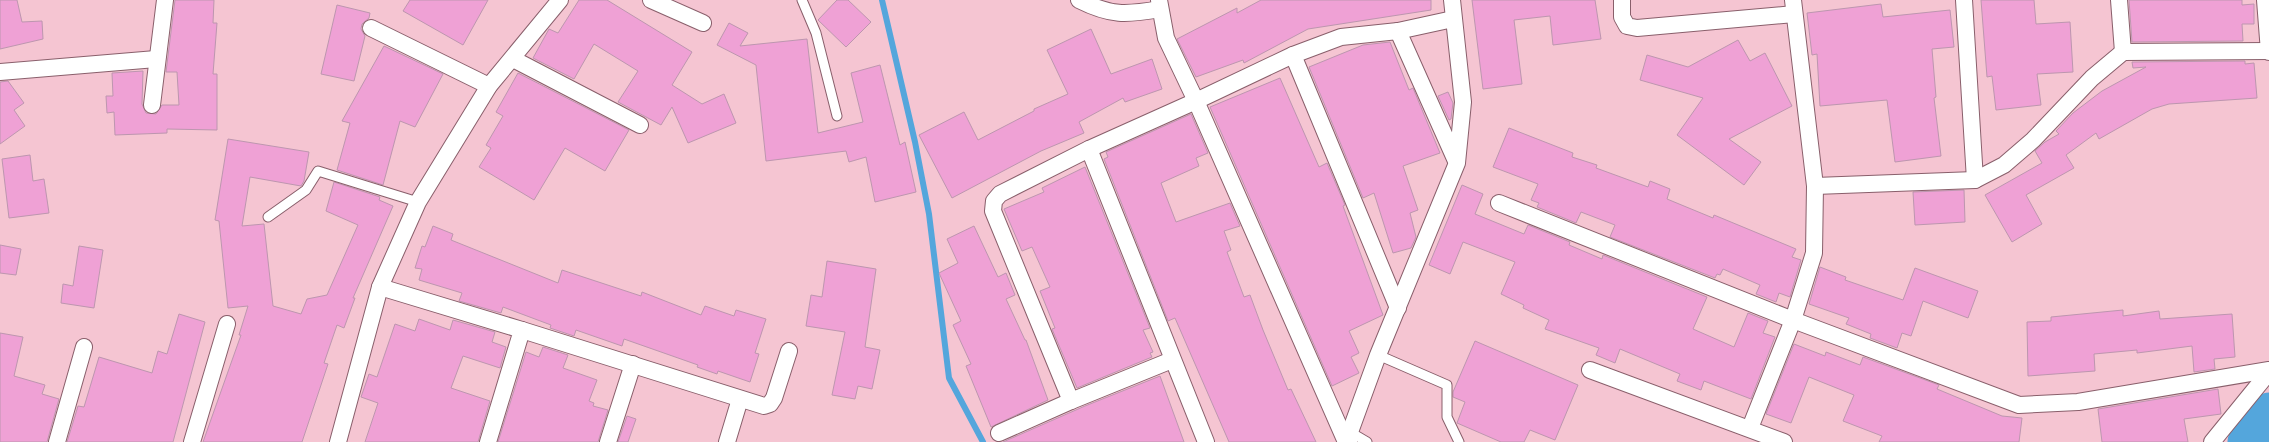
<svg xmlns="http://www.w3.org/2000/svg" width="2269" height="442" viewBox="0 0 2269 442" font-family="'Source Sans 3',sans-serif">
<rect width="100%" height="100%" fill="#f5c5d2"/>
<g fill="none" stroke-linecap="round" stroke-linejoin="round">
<!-- stream -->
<polyline stroke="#54a6dc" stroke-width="6" points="882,0 915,142 929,214 949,378 983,442"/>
<!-- river -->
<polyline stroke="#54a6dc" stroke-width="39" points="2247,442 2269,412"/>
</g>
<!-- building -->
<g fill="#efa1d5" stroke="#bd96af">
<polygon points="0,0 17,0 22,22 42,21 43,39 0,49"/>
<polygon points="175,0 214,0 213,23 217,23 213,74 217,74 217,130 167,129 167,133 115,135 114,112 107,113 106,96 113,96 112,73 143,71 142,104 146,113 156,114 162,105 179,105 177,72 166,72"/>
<polygon points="410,0 488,0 463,45 403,11"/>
<polygon points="579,0 607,0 692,52 672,85 702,104 724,94 736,123 688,143 672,107 661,125 618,102 638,71 594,44 574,79 533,58 549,29 558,33"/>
<polygon points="837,0 848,0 871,22 846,47 818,20"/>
<polygon points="1261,0 1431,0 1431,10 1308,29 1244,63 1243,60 1196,77 1177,39 1237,8 1237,13"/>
<polygon points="1472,0 1595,0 1601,39 1553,45 1550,16 1514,20 1522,84 1483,89"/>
<polygon points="1981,0 2034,0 2036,24 2070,22 2073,72 2037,74 2041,105 1996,110 1992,76 1987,77"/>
<polygon points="2129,0 2242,0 2242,5 2254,4 2254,24 2242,24 2243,41 2132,42"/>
<polygon points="1881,4 1883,17 1950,10 1954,47 1932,49 1936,97 1934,98 1941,156 1895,162 1887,100 1820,106 1817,54 1812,55 1807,13"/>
<polygon points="337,5 370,13 369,18 362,24 361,29 365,36 354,81 321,74"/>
<polygon points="729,23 748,33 740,46 807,39 818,133 863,122 851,73 880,65 900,145 905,142 916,192 875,202 866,157 849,162 846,151 766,161 756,65 717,45"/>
<polygon points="1091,29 1111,74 1152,59 1162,89 1125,102 1123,98 1079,122 1084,133 1041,151 952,198 919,135 964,112 978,140 1034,111 1034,109 1068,94 1047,50"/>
<polygon points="1738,40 1750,61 1765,53 1792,106 1729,139 1761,162 1744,185 1677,135 1703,98 1640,80 1647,55 1688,67"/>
<polygon points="1390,42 1409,90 1413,88 1440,153 1403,166 1418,210 1410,213 1416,237 1411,248 1393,253 1374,193 1363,198 1309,67 1363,45"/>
<polygon points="384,46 443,74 415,127 400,121 383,185 337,170 350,123 342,121"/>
<polygon points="2245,61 2245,64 2254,63 2257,98 2169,104 2152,109 2099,139 2096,133 2066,155 2074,168 2026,195 2042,224 2012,242 1985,195 2042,163 2035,151 2045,142 2059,134 2056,131 2073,113 2102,91 2146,67 2133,68 2132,62"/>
<polygon points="518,73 629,130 605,171 565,148 534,200 479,167 491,148 486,145 503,116 496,112"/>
<polygon points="1280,78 1319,167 1327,163 1345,205 1343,206 1383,315 1349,331 1359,353 1351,357 1359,373 1332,386 1210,107"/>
<polygon points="8,81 24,103 14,110 25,126 0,144 0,82"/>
<polygon points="1448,92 1453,103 1451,119 1449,120 1438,96"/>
<polygon points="1191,114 1208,153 1196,158 1199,166 1161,183 1176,222 1230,203 1240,226 1224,231 1231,250 1227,252 1244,297 1250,295 1263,330 1288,390 1291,389 1316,442 1229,442 1175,318 1168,321 1104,159 1108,157 1106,152"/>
<polygon points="1509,128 1573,153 1572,157 1597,165 1596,168 1648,187 1650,181 1670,189 1667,199 1713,218 1714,215 1796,249 1792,257 1801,260 1790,297 1779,293 1776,302 1756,294 1760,285 1723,269 1720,275 1717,274 1715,278 1610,237 1615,225 1581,212 1576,223 1537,207 1539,203 1531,200 1538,184 1493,167"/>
<polygon points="228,139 309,152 304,181 301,186 250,177 242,226 264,224 273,306 301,314 307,299 327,295 358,225 326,211 334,182 380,197 379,200 393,206 353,298 355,298 344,328 337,325 324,363 328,364 302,442 203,442 241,335 239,335 248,306 228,308 219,221 215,220"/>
<polygon points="30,155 33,181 44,179 49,213 9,218 2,159"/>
<polygon points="1085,167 1150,328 1143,330 1153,352 1150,353 1152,357 1077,388 1052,329 1055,328 1040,291 1050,287 1032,247 1022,251 1004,209 1044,192 1042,188"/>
<polygon points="1462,185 1483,194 1475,214 1524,234 1528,225 1570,242 1569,245 1602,259 1603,255 1707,297 1693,329 1734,347 1748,313 1768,321 1763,333 1775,337 1751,399 1704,381 1701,390 1677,381 1680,374 1620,349 1615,363 1596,355 1599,348 1545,329 1549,320 1523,308 1524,305 1501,294 1515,262 1463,242 1450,274 1429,265"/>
<polygon points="1964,190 1965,222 1915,225 1913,192"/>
<polygon points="433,226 453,234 451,240 558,283 562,270 641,296 642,292 701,315 705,306 734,316 736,310 766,319 755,353 759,354 750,382 718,371 717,374 697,367 698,365 624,339 622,346 576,330 574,336 550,328 551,325 503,307 501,313 459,301 462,293 419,280 422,269 415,268 422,246 425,247"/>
<polygon points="974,226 998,277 1006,273 1015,295 1006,299 1025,340 1026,340 1048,400 991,427 966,366 971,364 953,325 961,321 939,273 958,263 947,239"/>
<polygon points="0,245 21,249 16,275 0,273"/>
<polygon points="79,246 103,250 94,308 61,303 63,284 73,286"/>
<polygon points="827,261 876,269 865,347 880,350 872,389 858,386 855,399 832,395 845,332 806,326 811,295 822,297"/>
<polygon points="1820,267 1846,277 1845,280 1903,300 1915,268 1978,291 1968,318 1923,301 1911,336 1902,333 1897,348 1870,338 1871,334 1846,324 1849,318 1809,304"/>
<polygon points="2123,310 2123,316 2159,311 2160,319 2232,314 2235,357 2214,359 2215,369 2194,372 2192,346 2137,353 2137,350 2094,354 2095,371 2028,376 2027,322 2051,321 2051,317"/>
<polygon points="179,314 205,322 173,442 67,442 78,406 84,407 99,357 152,373 158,351 167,354"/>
<polygon points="419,319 450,330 453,320 495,332 492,342 506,347 500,368 463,356 451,388 490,401 478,442 365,442 378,403 361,397 369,374 377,377 395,324 415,331"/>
<polygon points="0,333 23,337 14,376 45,385 42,394 59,399 47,442 0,442"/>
<polygon points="1475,341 1578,385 1555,440 1530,430 1524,442 1501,442 1457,423 1465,402 1453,397 1453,392"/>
<polygon points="1794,344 1825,356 1826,352 1860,365 1863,357 1939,385 1937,389 2002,416 2022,418 2019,442 1879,442 1882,436 1843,421 1854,395 1809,377 1791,423 1766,414"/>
<polygon points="543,347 568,355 563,368 597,380 589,401 594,403 593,406 608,410 598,442 498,442 526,352 539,357"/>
<polygon points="1160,376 1184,442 1003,442 1085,406"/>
<polygon points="2218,389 2221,414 2184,419 2188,442 2102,442 2098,409"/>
<polygon points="627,416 636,419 628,442 618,442"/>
</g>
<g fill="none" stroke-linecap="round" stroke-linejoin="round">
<defs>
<g id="service">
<polyline points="802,0 816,33 837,116"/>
<polyline points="268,217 306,190 318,171 418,202"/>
<polyline points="1378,355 1447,385 1447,417 1459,442"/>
<polyline points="1350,432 1367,442"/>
</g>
<g id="minor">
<polyline points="651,0 703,23"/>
<path d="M 1079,0 C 1111,16 1126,15 1160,9"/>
<polyline points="1159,0 1166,38 1196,101 1346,442"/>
<polyline points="1622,0 1622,17 1627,26 1637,28 1794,14"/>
<polyline points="1964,0 1975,180"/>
<polyline points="2119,0 2123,52"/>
<polyline points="2265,0 2269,52"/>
<polyline points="371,28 489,86"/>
<polyline points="1398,31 1456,161"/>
<polyline points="1293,55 1398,308"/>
<polyline points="513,59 640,125"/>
<polyline points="0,72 156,59"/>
<polyline points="152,105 165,0"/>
<polyline points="1089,149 1206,442"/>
<polyline points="1815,186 1975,180 2004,165 2033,140 2092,78 2123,52 2269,51"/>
<polyline points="1499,203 1793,320 2019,405 2078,402 2269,370"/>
<polyline points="380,287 522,330 488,442"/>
<polyline points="522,330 764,406 770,404 774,398 789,351"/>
<polyline points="1590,370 1784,442"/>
<polyline points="1071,401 993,211 994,201 1000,194 1089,149 1196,101 1293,55 1341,37 1398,31 1453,19"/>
<polyline points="1750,428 1793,320 1814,253 1815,186 1793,0"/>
<polyline points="999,433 1071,401 1172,360"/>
<polyline points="57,442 84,347"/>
<polyline points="192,442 227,324"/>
<polyline points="338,442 380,287 418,202 489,86 560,0"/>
<polyline points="608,442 633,364"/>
<polyline points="727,442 740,399"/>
<polyline points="1349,442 1350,432 1378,355 1457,163 1463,102 1452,0"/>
<polyline points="2212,442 2269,372"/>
</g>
</defs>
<!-- service casing -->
<use href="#service" stroke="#895f6b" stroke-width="11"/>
<!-- minor casing -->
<use href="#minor" stroke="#895f6b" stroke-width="18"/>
<!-- service -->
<use href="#service" stroke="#fff" stroke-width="9"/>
<!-- minor -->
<use href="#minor" stroke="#fff" stroke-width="16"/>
</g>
</svg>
